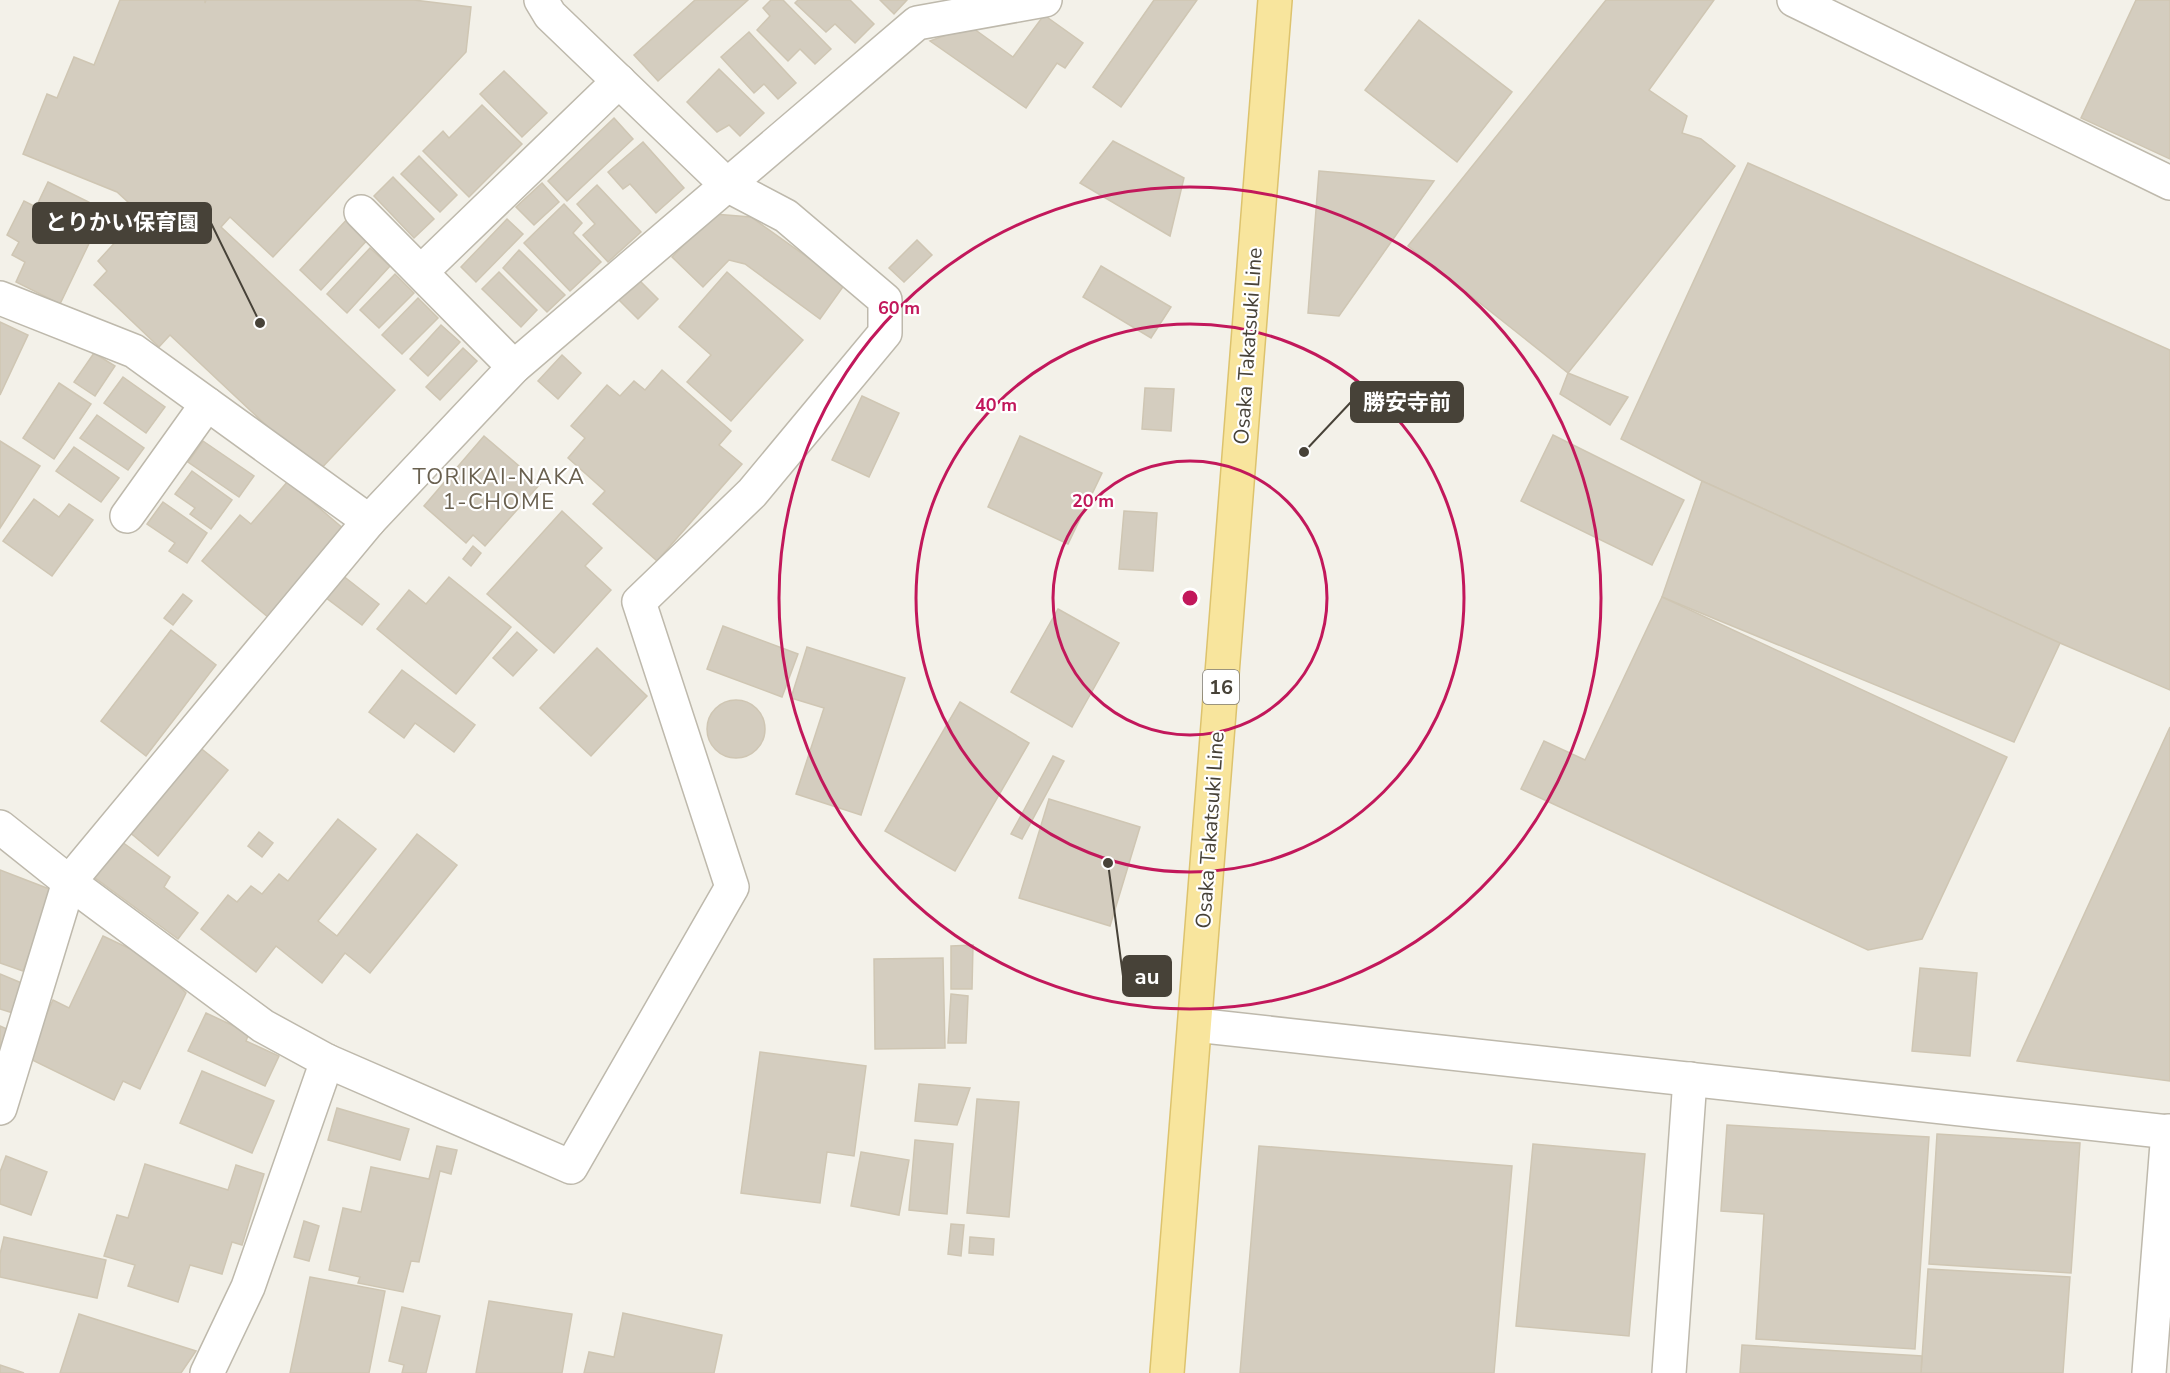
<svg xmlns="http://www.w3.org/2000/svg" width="2170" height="1373" viewBox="0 0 2170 1373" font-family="'Nunito Sans','Noto Sans JP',sans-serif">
<rect width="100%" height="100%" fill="#f3f1e9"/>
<!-- building -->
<g fill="#d4cdbf" stroke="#cfc6b3" stroke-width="1.5">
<polygon points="120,0 205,0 205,3 206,0 414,0 471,7 466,52 273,257 230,217 221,227 395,390 317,473 170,335 159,347 94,285 107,271 98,261 141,214 117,192 23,154 47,94 57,98 74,57 94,65"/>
<polygon points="695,0 748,0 658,81 634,55"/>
<polygon points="771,0 783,0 831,49 815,64 800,49 788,61 757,30 770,16 763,8"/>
<polygon points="798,0 850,0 874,24 855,43 835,24 826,32 795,3"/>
<polygon points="880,0 907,0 894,14"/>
<polygon points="1154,0 1197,0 1121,107 1093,87"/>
<polygon points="1606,0 1714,0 1649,90 1687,116 1682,133 1701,139 1735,166 1568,373 1408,246"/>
<polygon points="2136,0 2170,0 2170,159 2081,118"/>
<polygon points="1044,15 1083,43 1065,68 1057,63 1026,108 930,41 970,26 1013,57"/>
<polygon points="1419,20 1512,92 1457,162 1365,90"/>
<polygon points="749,32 796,83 778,99 764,84 754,93 721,57"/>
<polygon points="719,69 764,113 740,136 729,125 717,132 687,102"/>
<polygon points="504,71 547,113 522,137 480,94"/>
<polygon points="482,105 522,144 469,197 423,151 443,131 449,138"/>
<polygon points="614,118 633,139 567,201 548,181"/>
<polygon points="1113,141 1184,178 1170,236 1080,183"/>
<polygon points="643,142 684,188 656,213 630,184 623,189 608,172"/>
<polygon points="419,156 457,195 440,212 401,174"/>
<polygon points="1748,163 2170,350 2170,690 2060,643 1702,481 1621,439"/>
<polygon points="1319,171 1434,181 1339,316 1308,313"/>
<polygon points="393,177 434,219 414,238 374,196"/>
<polygon points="48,182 105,210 60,304 16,282 25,262 12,255 19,242 7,235 24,201 36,207"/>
<polygon points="542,183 559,202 534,225 516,207"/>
<polygon points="597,185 641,232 608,262 583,235 595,224 577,204"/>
<polygon points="564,204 582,223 573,233 601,262 570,291 524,243"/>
<polygon points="714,214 751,217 845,284 820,319 745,264 729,260 703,287 672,257"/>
<polygon points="350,216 371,236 321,290 300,270"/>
<polygon points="507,219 523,234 476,282 461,267"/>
<polygon points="917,240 932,255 904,282 889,268"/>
<polygon points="370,248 390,266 347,313 327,294"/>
<polygon points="519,250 565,295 547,312 503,268"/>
<polygon points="1101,266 1171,307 1151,338 1083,297"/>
<polygon points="499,272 537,310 521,327 482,289"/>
<polygon points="727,272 803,340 731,421 687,382 711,355 679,327"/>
<polygon points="395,274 414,293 379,328 360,310"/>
<polygon points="638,279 658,299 638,319 618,299"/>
<polygon points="418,298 438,318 402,354 382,335"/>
<polygon points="0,322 28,335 0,395"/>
<polygon points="441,325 460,342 428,376 410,359"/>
<polygon points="463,348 477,361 440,400 426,387"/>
<polygon points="94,353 115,366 95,396 74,382"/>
<polygon points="562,355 581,373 558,399 538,381"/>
<polygon points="662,370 731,431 719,445 742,464 657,561 593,504 605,491 568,458 585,438 571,426 607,385 620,396 634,381 645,390"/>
<polygon points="1568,373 1628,397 1610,425 1560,394"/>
<polygon points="123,377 165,407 146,433 104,403"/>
<polygon points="59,383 91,404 54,459 23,438"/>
<polygon points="1145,388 1174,389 1171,431 1142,429"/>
<polygon points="862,396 899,413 869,477 832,460"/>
<polygon points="97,415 144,448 128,470 80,438"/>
<polygon points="1553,435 1684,500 1652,565 1521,501"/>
<polygon points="484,436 540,484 485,546 473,535 466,543 424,506"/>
<polygon points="1020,436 1102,473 1068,544 988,507"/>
<polygon points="0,441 40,466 0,528"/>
<polygon points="203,441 254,476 239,497 188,462"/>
<polygon points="74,447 119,478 101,502 56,471"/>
<polygon points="192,471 232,500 211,529 190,514 195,508 175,494"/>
<polygon points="288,481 345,530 269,618 202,561 240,515 251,524"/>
<polygon points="1702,481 2060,643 2014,742 1662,597"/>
<polygon points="34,499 59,517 69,504 93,520 52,576 3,541"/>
<polygon points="163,502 207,533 187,563 169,551 175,543 147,524"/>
<polygon points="562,511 602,548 585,566 611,590 554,653 487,594"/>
<polygon points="1124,511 1157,513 1153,571 1119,569"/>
<polygon points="473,546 481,553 471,566 463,559"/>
<polygon points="342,575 379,604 362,625 325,597"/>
<polygon points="449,577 511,627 456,694 377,629 409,590 426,604"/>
<polygon points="183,594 192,601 173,625 164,618"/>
<polygon points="1662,597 2007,757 1922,939 1868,950 1521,789 1544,741 1585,760"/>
<polygon points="1058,609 1119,643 1072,727 1011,692"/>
<polygon points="723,626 798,654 782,697 707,669"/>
<polygon points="171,630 216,665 146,756 101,721"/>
<polygon points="517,632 537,650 513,676 493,658"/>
<polygon points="807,647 905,678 861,815 796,794 824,708 791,698"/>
<polygon points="597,648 647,696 591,756 540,708"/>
<polygon points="402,670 475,725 454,752 415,723 404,738 369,712"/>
<circle cx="736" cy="729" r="29"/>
<polygon points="960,702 1029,743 955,871 885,831"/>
<polygon points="2170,727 2170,1081 2017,1061"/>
<polygon points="198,746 228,770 158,856 128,831"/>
<polygon points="1053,756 1064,761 1022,839 1011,834"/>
<polygon points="1049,799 1140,827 1110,926 1019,898"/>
<polygon points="338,819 376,849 318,921 337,936 417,834 457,865 370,973 345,953 322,983 276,946 256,972 201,929 228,895 237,902 251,886 262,894 279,874 288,881"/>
<polygon points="259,832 273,843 262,857 248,846"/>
<polygon points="118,839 170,877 164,887 198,913 178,939 91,875"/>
<polygon points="0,870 52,890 23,971 0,963"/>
<polygon points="103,936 154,960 186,993 140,1089 123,1081 114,1100 26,1057 53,1000 69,1008"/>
<polygon points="973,945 972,989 951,989 951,946"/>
<polygon points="943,958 945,1048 875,1049 874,959"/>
<polygon points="1920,968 1977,973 1970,1056 1912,1051"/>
<polygon points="0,974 24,984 13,1013 0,1009"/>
<polygon points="951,994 968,996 966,1043 948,1043"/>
<polygon points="206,1013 249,1033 246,1041 279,1056 265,1086 188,1051"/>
<polygon points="0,1026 11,1031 0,1064"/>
<polygon points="760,1052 866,1066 854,1156 827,1152 820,1203 741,1193"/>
<polygon points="202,1071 274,1101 252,1153 180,1123"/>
<polygon points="919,1084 970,1088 957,1125 915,1121"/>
<polygon points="977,1099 1019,1102 1009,1217 967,1213"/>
<polygon points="337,1108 409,1129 400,1160 328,1140"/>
<polygon points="1727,1125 1929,1137 1915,1349 1756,1339 1764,1214 1721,1211"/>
<polygon points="1937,1134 2080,1143 2071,1273 1929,1264"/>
<polygon points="915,1140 953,1144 947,1214 909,1210"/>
<polygon points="1533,1144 1645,1154 1629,1336 1516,1326"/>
<polygon points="437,1146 457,1150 451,1174 440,1171 419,1262 411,1261 403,1292 358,1283 360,1277 329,1270 343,1208 361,1212 371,1167 429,1179"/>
<polygon points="1259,1146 1512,1166 1494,1373 1240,1373"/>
<polygon points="861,1152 909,1160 899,1215 851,1206"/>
<polygon points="6,1156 47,1172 31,1215 0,1204 0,1172"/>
<polygon points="145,1164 228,1190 236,1165 264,1174 242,1245 232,1242 222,1274 190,1265 178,1302 128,1286 135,1265 104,1256 117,1215 128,1218"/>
<polygon points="304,1221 319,1226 309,1261 294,1257"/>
<polygon points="951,1224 964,1225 961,1256 948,1254"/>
<polygon points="4,1237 106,1260 97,1298 0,1277 0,1254"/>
<polygon points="970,1237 994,1239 993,1255 969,1253"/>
<polygon points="1928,1269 2070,1277 2063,1373 1921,1373"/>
<polygon points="310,1277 385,1291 369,1373 290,1373"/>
<polygon points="489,1301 572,1314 562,1373 476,1373"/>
<polygon points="402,1307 440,1316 426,1373 402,1373 404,1365 389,1361"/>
<polygon points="623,1313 722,1335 714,1373 584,1373 589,1352 614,1357"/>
<polygon points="79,1314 196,1351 181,1373 60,1373"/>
<polygon points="1742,1345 1922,1356 1921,1373 1740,1373"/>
<polygon points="0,1365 24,1373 0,1373"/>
</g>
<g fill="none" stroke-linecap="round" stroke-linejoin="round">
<defs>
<g id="minor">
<polyline points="1794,0 2170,183"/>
<polyline points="361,212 514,367"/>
<polyline points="421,272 619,81"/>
<polyline points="0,298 134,351 369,521"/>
<polyline points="127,516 207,404"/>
<polyline points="0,827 69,882 0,1108"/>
<polyline points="1195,1025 2170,1132"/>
<polyline points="327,1061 571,1167 732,887 639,602 752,493 885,333 885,300 786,216 727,185 550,15 541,0"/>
<polyline points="207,1373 248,1287 327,1061 263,1026 69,882 369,521 514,367 917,23 1045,0"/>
<polyline points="1669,1373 1690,1079"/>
<polyline points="2149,1373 2168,1131"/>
</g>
<polyline id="major" points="1167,1373 1275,0"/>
</defs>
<!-- minor casing -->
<use href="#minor" stroke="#beb9ac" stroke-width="36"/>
<!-- major casing -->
<use href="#major" stroke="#ddc36d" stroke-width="36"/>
<!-- minor -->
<use href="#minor" stroke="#fff" stroke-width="33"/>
<!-- major -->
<use href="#major" stroke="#f8e59d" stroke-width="33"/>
</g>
<!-- distance rings -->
<g fill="none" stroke="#c2185b" stroke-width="3">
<circle cx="1190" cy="598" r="137"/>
<circle cx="1190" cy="598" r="274"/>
<circle cx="1190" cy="598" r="411"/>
</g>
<g text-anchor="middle" stroke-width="4.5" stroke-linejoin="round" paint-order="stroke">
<!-- shield labels -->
<rect fill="#fff" stroke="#7e7b74" stroke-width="1.5" x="1203" y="670" width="36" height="34" rx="4.5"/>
<g font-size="20" font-weight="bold" fill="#474238">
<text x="1221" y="694">16</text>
</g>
<!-- street labels -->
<g font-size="21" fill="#474238" stroke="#fff">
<text transform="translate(1248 346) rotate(-86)" y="7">Osaka Takatsuki Line</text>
<text transform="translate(1210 830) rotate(-86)" y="7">Osaka Takatsuki Line</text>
</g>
<!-- neighbourhood labels -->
<g font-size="22" letter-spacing="1.5" fill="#69604f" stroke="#fff">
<text x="499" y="484">TORIKAI-NAKA<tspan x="499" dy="25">1-CHOME</tspan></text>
</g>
</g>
<circle cx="1190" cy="598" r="9" fill="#c2185b" stroke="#fff" stroke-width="3"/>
<g font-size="18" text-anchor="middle" font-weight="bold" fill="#c2185b" stroke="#fff" stroke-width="4.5" stroke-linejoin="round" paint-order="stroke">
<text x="899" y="314">60 m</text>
<text x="996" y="411">40 m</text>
<text x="1093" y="507">20 m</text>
</g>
<!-- callouts -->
<path fill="none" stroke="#474238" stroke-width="2" d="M260 323L211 223M1304 452L1351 402M1108 863L1123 976"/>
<g fill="#474238" stroke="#fff" stroke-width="2">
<circle cx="260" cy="323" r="6"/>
<circle cx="1304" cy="452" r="6"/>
<circle cx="1108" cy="863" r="6"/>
</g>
<g fill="#474238" stroke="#474238" stroke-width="2">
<rect x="33" y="203" width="178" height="40" rx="6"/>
<rect x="1351" y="382" width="112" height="40" rx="6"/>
<rect x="1123" y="956" width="48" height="40" rx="6"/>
</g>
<g font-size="22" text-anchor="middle" font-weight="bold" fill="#fff">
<text x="122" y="230">とりかい保育園</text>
<text x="1407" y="410">勝安寺前</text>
<text x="1147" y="984">au</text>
</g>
</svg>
